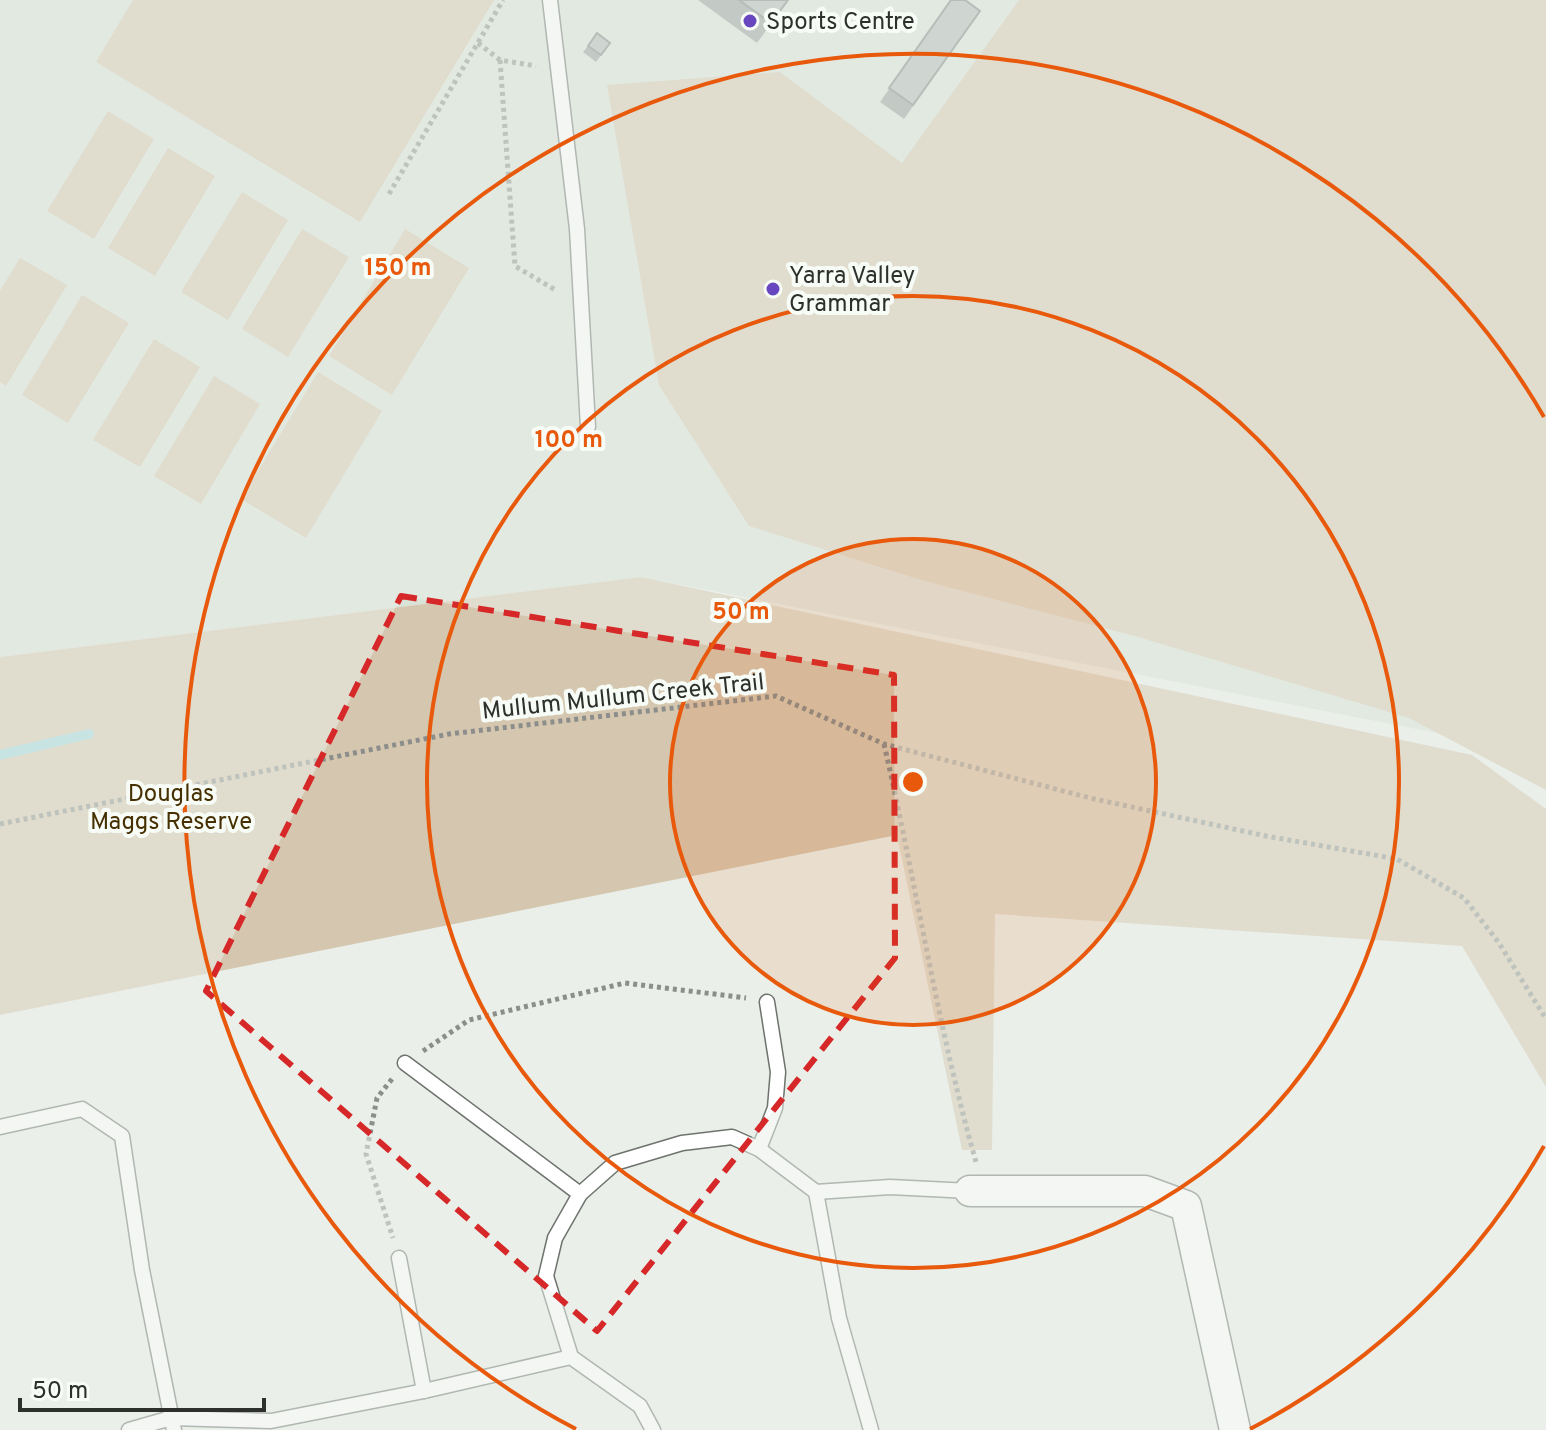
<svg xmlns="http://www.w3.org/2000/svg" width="1546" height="1430" viewBox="0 0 1546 1430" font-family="Overpass,sans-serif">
<rect width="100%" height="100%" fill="#eaefe9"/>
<!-- built -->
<polygon fill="#dae3d8" points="0,0 1546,0 1503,746 641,577 0,657"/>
<!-- green -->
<g fill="#d5c7af">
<polygon points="133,0 494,0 360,222 96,62"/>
<polygon points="1019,0 1546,0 1546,790 1409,718 1138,637 921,580 749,526 659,385 607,85 780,72 902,163"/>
<polygon points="108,111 154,139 94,239 47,211"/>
<polygon points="168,148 215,176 155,276 108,248"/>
<polygon points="242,192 288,220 228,320 181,292"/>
<polygon points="302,229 349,257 288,357 242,329"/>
<polygon points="405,229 469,268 392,395 329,356"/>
<polygon points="20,258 67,285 6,386 0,382 0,291"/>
<polygon points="82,295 129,323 68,423 22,395"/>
<polygon points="154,339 200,367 140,467 93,440"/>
<polygon points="318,372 382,411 306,538 241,499"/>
<polygon points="214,376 260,404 201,504 154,476"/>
<polygon points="641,577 1472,755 1546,809 1546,1087 1462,946 995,914 992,1150 962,1150 897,835 0,1015 0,657"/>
</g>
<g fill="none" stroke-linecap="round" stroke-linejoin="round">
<!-- stream -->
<polyline stroke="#a1d7da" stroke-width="10" points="0,755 89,734"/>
<defs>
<g id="lane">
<polyline points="550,0 577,229 588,427"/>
<polyline points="405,1063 580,1194"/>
<polyline points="0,1127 82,1109 122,1136 142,1270 174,1430"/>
<polyline points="759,1149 775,1108 778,1072 767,1002"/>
<polyline points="816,1192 890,1187 970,1191"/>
<polyline points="399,1258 424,1391"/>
<polyline points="571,1357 546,1276 555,1238 580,1194 615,1163 682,1143 732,1137 759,1149 816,1192 839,1318 871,1430"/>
<polyline points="129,1430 171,1418 271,1421 424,1391 571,1357 640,1406 653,1430"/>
</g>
<polyline id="street" points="970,1191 1145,1191 1186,1206 1235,1430"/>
</defs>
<!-- lane casing -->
<use href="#lane" stroke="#6e736e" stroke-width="17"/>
<!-- street casing -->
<use href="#street" stroke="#6e736e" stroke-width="33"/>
<!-- path -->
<g stroke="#8b8e8a" stroke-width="5" stroke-dasharray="4 4" stroke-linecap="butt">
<polyline points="478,43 500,60 536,66"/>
<polyline points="500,60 515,266 557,291"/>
<polyline points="389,194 503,0"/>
<path d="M 884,744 C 916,883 937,1025 976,1162"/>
<polyline points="0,824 449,734 776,696 884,744 1090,798 1266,836 1397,859 1464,898 1499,943 1546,1019"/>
<polyline points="423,1051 469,1020 625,983 746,998"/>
<polyline points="392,1079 377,1098 366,1154 393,1238"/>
</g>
<!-- lane -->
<use href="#lane" stroke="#fff" stroke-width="14"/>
<!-- street -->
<use href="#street" stroke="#fff" stroke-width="30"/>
</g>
<!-- wall -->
<g fill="#969d9b">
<polygon points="698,0 788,0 757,43"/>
<polygon points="951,0 980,11 904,119 880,102"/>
<polygon points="610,43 596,62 583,52 588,46"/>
</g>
<!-- building -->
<g fill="#afb7b4" stroke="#7a807e" stroke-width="2">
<polygon points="739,0 788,0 771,23"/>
<polygon points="951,0 965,0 980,11 913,105 889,88"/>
<polygon points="597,33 610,43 601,55 588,46"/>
</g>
<!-- marked area -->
<path d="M0 0H1546V1430H0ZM 401,596 L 894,675 L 895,958 L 597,1331 L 206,991 Z" fill="#eaefe9" fill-opacity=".55" fill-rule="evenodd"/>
<path fill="none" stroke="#d62828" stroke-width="6" stroke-dasharray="16 10" stroke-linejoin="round" d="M 401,596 L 894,675 L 895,958 L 597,1331 L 206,991 Z"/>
<!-- distance rings -->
<circle cx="913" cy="782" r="243" fill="#e8590c" fill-opacity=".12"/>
<g fill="none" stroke="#e8590c" stroke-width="4">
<circle cx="913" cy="782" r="243"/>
<circle cx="913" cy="782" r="486"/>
<path d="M1544 1146A729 729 0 0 1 1250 1429M576 1429A729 729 0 1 1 1544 417"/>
</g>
<!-- markers -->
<g fill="#6746bf" stroke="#f7fcf6" stroke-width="3">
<circle cx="750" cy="21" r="8"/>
<circle cx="773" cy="289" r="8"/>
</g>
<g text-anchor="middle" stroke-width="8" stroke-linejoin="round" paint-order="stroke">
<!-- poi labels -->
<g font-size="24" fill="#2e302e" stroke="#f7fcf6" text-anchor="start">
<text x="766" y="29">Sports Centre</text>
<text x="789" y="283">Yarra Valley<tspan x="789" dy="28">Grammar</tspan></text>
</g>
<!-- street labels -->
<g font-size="24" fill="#2e302e" stroke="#f7fcf6">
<text transform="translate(623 696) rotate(-6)" y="8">Mullum Mullum Creek Trail</text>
</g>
<!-- park labels -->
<g font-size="24" fill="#462f00" stroke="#f7fcf6">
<text x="171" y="801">Douglas<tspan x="171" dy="28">Maggs Reserve</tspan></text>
</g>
</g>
<circle cx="913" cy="782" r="12" fill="#e8590c" stroke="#f7fcf6" stroke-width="4"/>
<g font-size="24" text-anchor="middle" font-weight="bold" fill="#e8590c" stroke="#f7fcf6" stroke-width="8" stroke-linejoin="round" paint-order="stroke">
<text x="398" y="275">150 m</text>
<text x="569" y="447">100 m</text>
<text x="741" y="619">50 m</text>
</g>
<!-- scale -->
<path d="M20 1398v12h244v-12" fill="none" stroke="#2e302e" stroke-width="4"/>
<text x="32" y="1398" font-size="24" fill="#2e302e" stroke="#f7fcf6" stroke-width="6" paint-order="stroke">50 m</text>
</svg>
